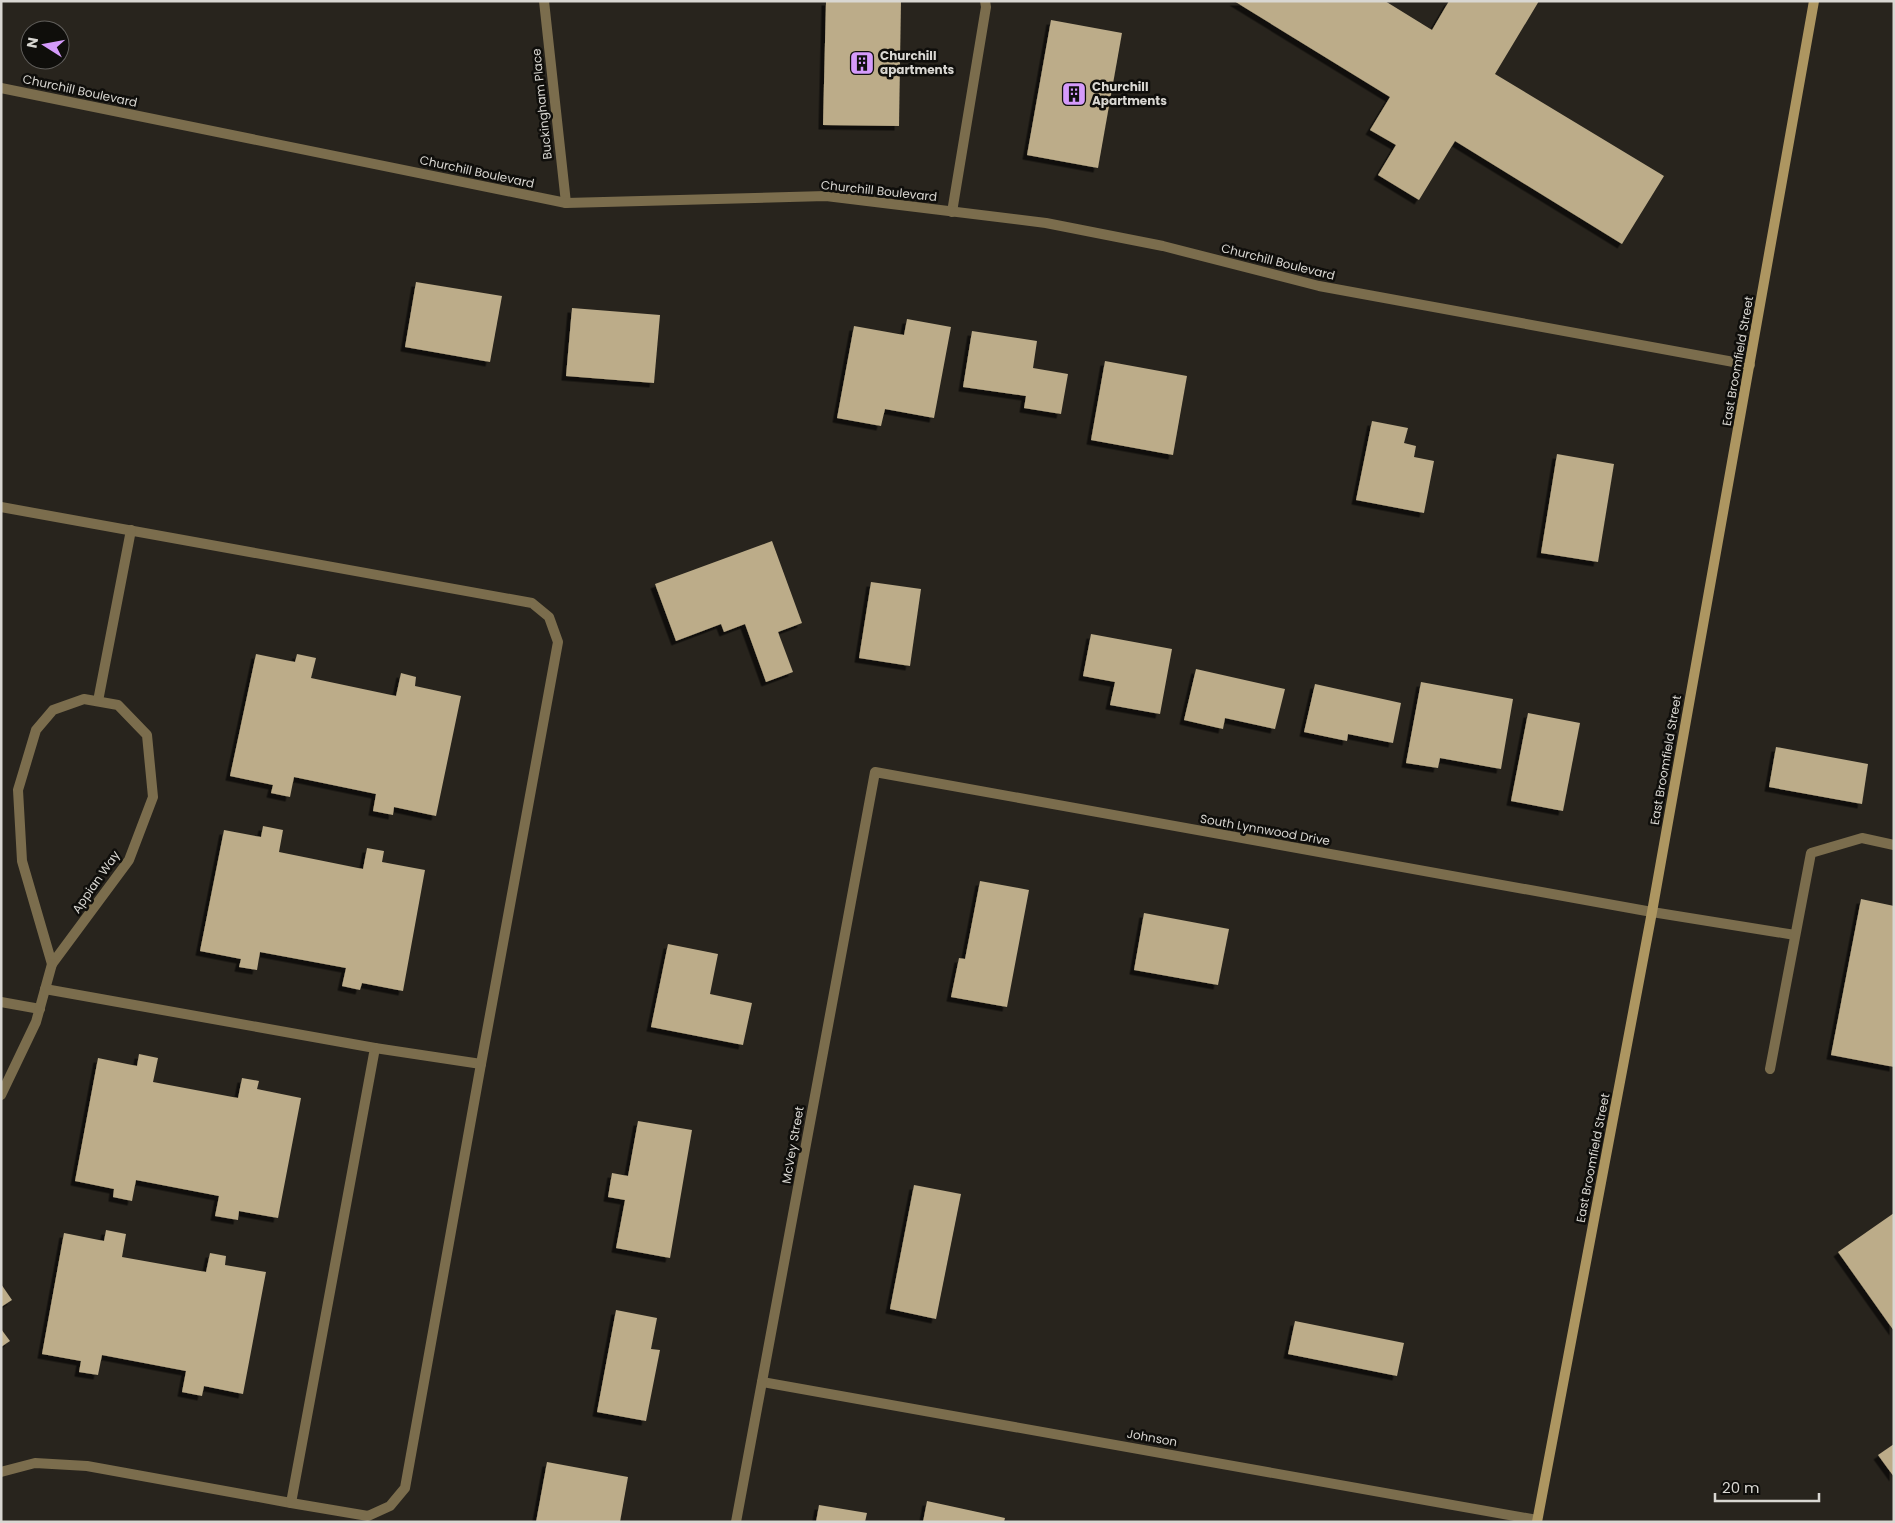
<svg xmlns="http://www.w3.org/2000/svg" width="1895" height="1523" viewBox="0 0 1895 1523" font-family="Poppins,sans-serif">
<defs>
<filter id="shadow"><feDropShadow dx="-4.5" dy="4.5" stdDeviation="0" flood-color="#0009"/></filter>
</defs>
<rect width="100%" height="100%" fill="#28241d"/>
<!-- building -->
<g fill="#bcac89" filter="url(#shadow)">
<polygon points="826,1 901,1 899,126 823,125"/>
<polygon points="1234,1 1385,1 1432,30 1449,1 1539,1 1495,74 1664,176 1622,244 1455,141 1419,200 1378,175 1396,145 1370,130 1390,97"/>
<polygon points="1051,20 1122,33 1098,168 1027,155"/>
<polygon points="416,282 502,296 490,362 405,347"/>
<polygon points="572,308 660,315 654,383 566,376"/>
<polygon points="907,319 951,327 934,418 885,409 881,426 837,418 854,326 904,335"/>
<polygon points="972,331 1037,341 1033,368 1068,374 1061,414 1024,408 1026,396 963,387"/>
<polygon points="1105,361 1187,376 1173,455 1091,440"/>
<polygon points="1372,421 1408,428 1404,443 1416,446 1414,457 1434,461 1424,513 1356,500"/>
<polygon points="1557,454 1614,464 1598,562 1541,553"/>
<polygon points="772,541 802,623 778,632 793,672 766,682 745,624 724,632 721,624 676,641 655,584"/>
<polygon points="871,582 921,589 910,666 859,658"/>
<polygon points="1091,634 1172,649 1160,714 1110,705 1115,682 1083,676"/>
<polygon points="256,654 295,662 297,654 316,658 311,678 396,696 401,673 416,677 415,686 461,696 436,816 394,807 393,815 373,811 376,794 294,777 290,797 271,793 273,785 230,776"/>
<polygon points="1196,669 1285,689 1275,729 1225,718 1223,729 1184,720"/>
<polygon points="1421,682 1513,699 1501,769 1440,758 1438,768 1406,763"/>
<polygon points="1315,684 1401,703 1393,743 1348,734 1347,741 1304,732"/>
<polygon points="1528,713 1580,723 1563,811 1511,801"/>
<polygon points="1776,747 1868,764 1862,804 1769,787"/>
<polygon points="263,826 283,830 279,852 363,869 367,848 384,851 382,862 425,870 403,991 362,983 360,990 342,986 346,968 260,952 257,970 239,967 241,959 200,951 224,830 261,837"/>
<polygon points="980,881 1029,890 1007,1007 951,997 959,958 965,959"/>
<polygon points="1861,899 1894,906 1894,1067 1831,1055"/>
<polygon points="1144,913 1229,929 1218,985 1134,970"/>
<polygon points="668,944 718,954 710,994 752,1003 743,1045 651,1027"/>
<polygon points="139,1054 158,1058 153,1082 238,1098 242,1078 259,1081 257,1089 301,1098 278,1218 239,1211 238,1220 215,1216 219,1196 136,1180 132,1201 113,1197 114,1189 75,1181 98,1058 137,1066"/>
<polygon points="638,1121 692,1130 670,1258 616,1248 625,1200 608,1197 612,1173 628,1176"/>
<polygon points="914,1185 961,1194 936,1319 890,1309"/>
<polygon points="1894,1213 1894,1331 1838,1252"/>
<polygon points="106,1230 126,1234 122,1257 206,1272 210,1253 226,1256 225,1265 266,1272 243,1394 204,1386 202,1396 182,1392 186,1371 102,1355 98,1375 79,1372 81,1361 42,1354 64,1233 104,1241"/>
<polygon points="1,1284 12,1300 1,1307"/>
<polygon points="616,1310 657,1318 651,1349 660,1350 646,1421 597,1412"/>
<polygon points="1295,1321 1404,1343 1397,1376 1288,1354"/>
<polygon points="1,1329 10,1341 1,1347"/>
<polygon points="1894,1444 1894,1477 1878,1455"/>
<polygon points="547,1462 628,1477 620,1522 536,1522"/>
<polygon points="927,1501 1005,1518 1004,1522 923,1522"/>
<polygon points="819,1505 867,1513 865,1522 816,1522"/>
</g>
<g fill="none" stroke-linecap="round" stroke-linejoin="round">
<!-- service -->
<g stroke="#7b6d4d" stroke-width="10">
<polyline points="952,212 986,7 985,1"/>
<polyline points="1,507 532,603 549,617 558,642 481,1064"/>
<polyline points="98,701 131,530"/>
<polyline points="1652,912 1795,935"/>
<polyline points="1,1002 40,1009"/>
<polyline points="1770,1069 1811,853 1862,838 1894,845"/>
<polyline points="1,1472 35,1463 87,1466 291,1503 375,1048 45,989"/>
<polyline points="291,1503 368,1516 390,1506 405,1488 481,1064 375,1048"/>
</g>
<!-- minor -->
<g stroke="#7b6d4d" stroke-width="10">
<polyline points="544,1 566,203"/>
<polyline points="1,88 566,203 826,196 1046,223 1163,246 1319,286 1750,365"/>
<polygon points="84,699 118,705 147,735 153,797 129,860 52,964 22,861 18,790 36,730 53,710"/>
<polyline points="1,1095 36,1022 52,964"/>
<polyline points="762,1382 1537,1520"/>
<polyline points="736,1522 875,772 1652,912"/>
</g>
<!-- secondary -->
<polyline stroke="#ad9661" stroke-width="10" points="1537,1522 1652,912 1814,1"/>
</g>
<!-- icons -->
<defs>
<symbol id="building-square" viewBox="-11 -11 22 22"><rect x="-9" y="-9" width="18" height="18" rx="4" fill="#d59bfb" stroke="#0f0e0b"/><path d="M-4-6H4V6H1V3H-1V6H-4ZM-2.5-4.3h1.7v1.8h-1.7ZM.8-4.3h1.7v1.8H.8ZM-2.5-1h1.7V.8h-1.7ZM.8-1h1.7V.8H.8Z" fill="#111"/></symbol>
</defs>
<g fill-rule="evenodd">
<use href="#building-square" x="848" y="49" width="28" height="28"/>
<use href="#building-square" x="1060" y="80" width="28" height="28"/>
</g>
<g text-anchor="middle" stroke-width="5" stroke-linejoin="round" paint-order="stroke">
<!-- poi labels -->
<g font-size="12" font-weight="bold" fill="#d9d7d2" stroke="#0f0e0b" text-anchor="start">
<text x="880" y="60">Churchill<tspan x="880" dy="14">apartments</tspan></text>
<text x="1092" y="91">Churchill<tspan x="1092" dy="14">Apartments</tspan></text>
</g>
<!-- street labels -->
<g font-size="12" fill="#d9d7d2" stroke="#0f0e0b">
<text transform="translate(80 91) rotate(12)" y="4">Churchill Boulevard</text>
<text transform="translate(542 104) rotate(-96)" y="4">Buckingham Place</text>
<text transform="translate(477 172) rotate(12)" y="4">Churchill Boulevard</text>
<text transform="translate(879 191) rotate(6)" y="4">Churchill Boulevard</text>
<text transform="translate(1278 262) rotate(14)" y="4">Churchill Boulevard</text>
<text transform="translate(1738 361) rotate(-80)" y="4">East Broomfield Street</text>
<text transform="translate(1666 760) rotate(-80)" y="4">East Broomfield Street</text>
<text transform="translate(1265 830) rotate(10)" y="4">South Lynnwood Drive</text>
<text transform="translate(96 882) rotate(-55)" y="4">Appian Way</text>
<text transform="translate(793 1145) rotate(-80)" y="4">McVey Street</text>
<text transform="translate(1593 1158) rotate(-79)" y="4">East Broomfield Street</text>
<text transform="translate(1152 1438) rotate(10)" y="4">Johnson</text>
</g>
</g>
<!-- border -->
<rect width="1895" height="1523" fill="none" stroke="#d9d7d2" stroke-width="5"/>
<!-- north arrow -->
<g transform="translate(45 45) rotate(281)"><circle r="24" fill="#0f0e0b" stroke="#605e5b"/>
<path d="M0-4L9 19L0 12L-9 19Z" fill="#d59bfb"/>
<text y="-8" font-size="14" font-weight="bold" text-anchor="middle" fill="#d9d7d2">N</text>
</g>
<!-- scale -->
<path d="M1715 1493v8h104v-8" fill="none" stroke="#d9d7d2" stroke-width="2.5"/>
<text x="1722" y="1493" font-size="15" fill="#d9d7d2" stroke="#0f0e0b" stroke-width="4" paint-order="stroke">20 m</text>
</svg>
